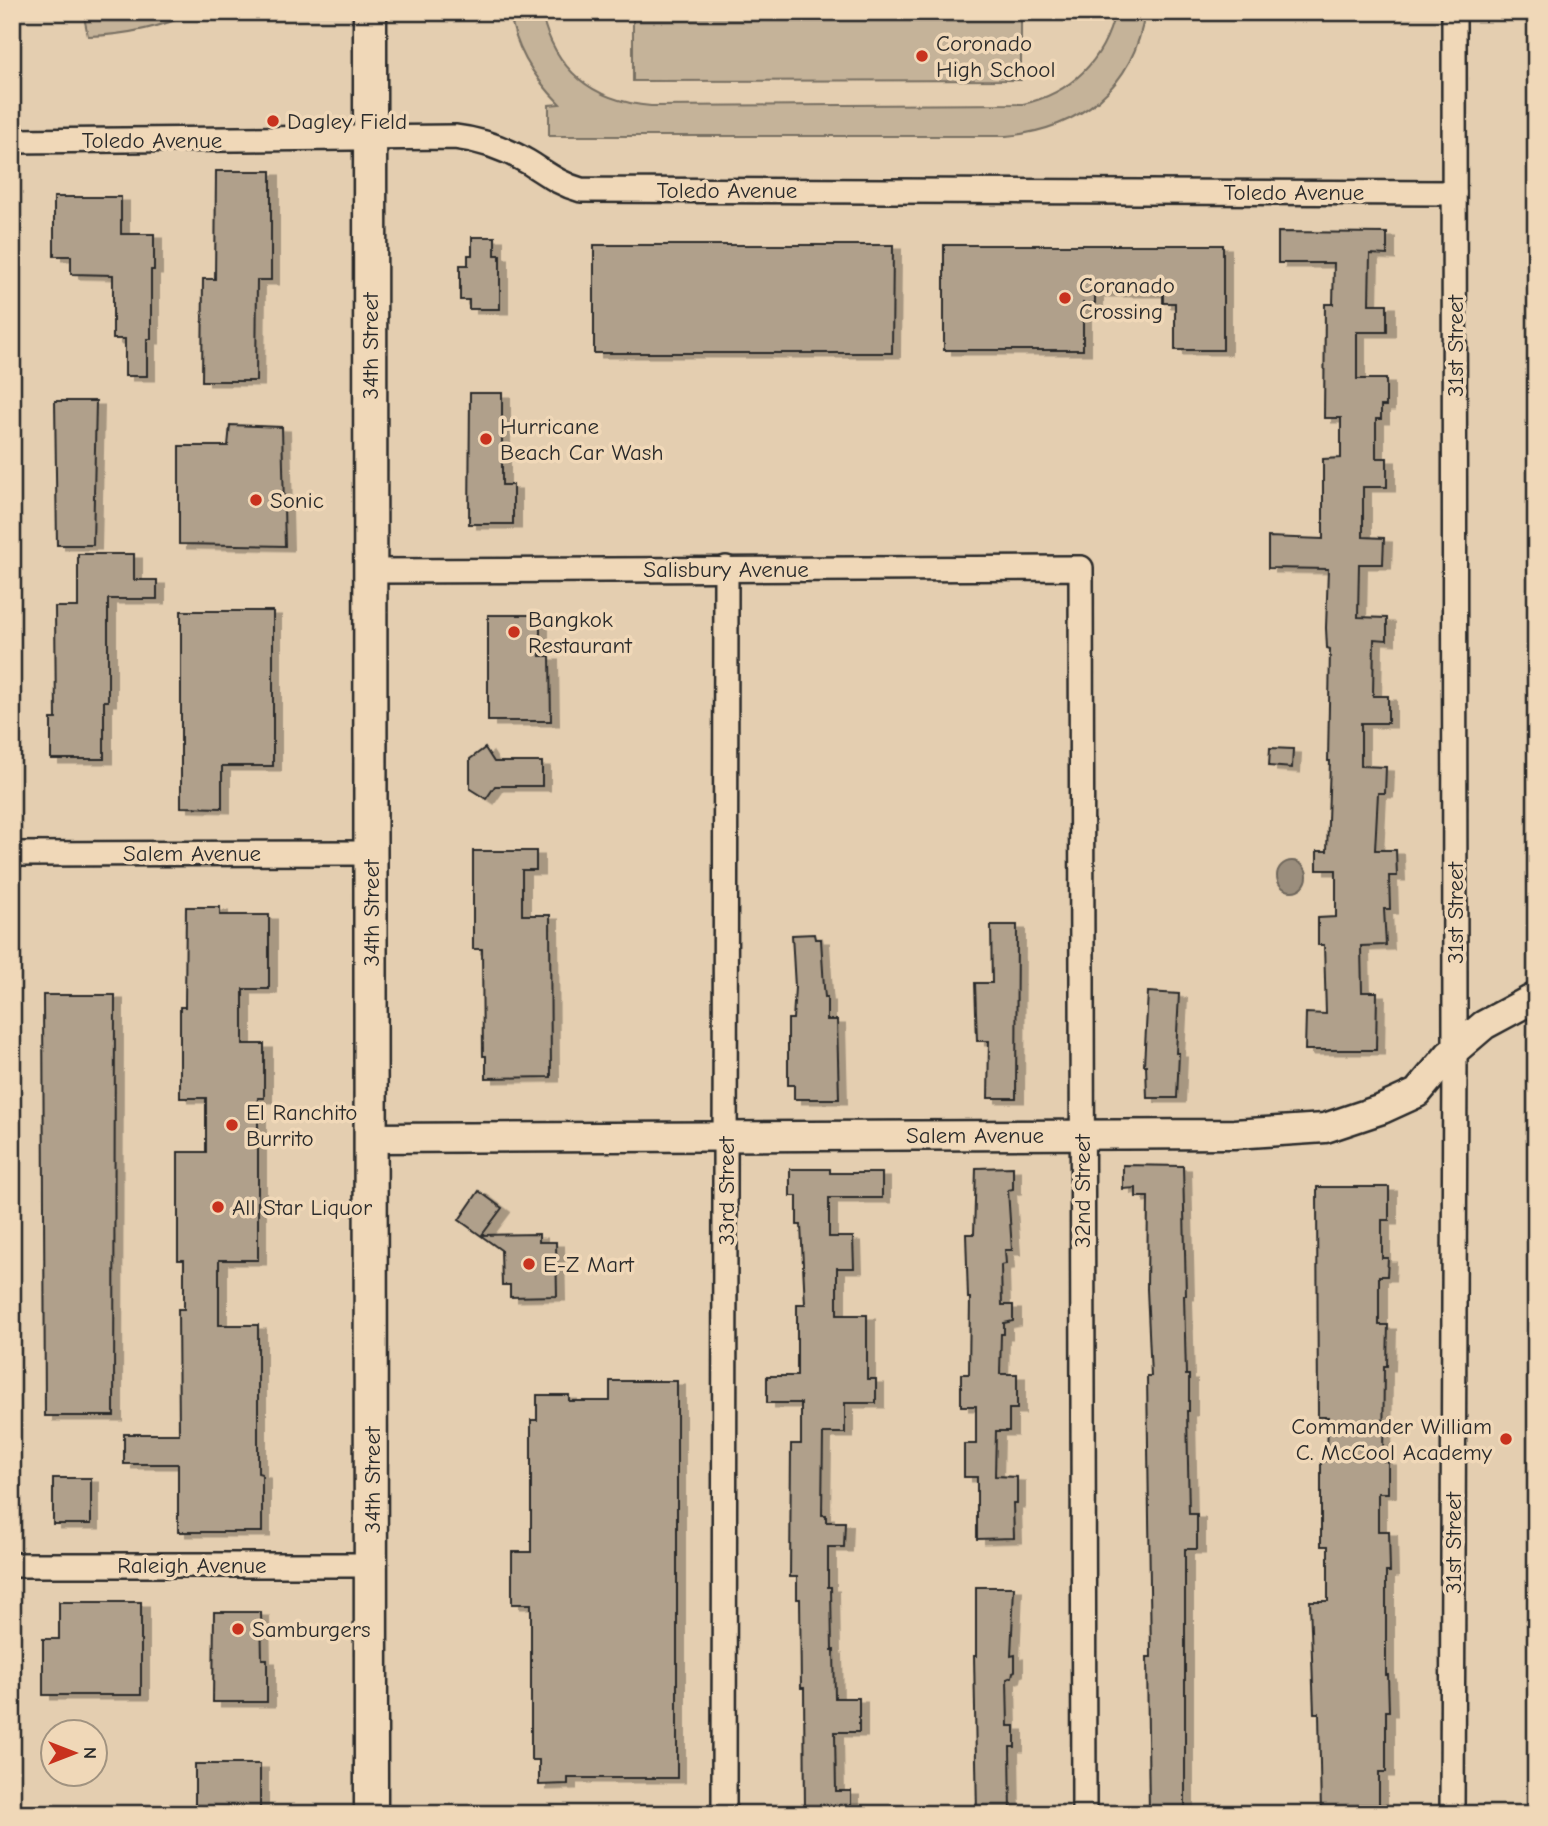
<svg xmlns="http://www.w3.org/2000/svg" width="1548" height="1826" viewBox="0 0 1548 1826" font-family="'Comic Neue',sans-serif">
<defs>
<filter id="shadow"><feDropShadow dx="8" dy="4.5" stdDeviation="0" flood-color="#0004"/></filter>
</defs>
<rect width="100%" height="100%" fill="#e4ceb0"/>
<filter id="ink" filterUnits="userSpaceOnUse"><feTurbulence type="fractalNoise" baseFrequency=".0143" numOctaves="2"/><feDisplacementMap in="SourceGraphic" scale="14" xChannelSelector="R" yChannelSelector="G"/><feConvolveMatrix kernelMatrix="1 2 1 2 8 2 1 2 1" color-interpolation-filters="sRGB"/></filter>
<g filter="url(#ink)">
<!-- green -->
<g fill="#c5b399" stroke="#786f62" stroke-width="2">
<path d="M 83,12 L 195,12 C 160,28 126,35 88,36 Z"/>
<path d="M 510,12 L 541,12 C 555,70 591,101 651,106 L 1023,104 C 1071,93 1104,61 1115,12 L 1145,12 C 1134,88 1079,129 1006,136 L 549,136 L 549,105 L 560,104 C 535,79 515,49 510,12 Z"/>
<polygon points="633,12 1021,12 1021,80 633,81"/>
</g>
<!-- water -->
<circle fill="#9a8d7b" stroke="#6e665b" stroke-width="2" cx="1292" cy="876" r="15"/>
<!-- building -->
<g fill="#b0a08b" stroke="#2b2b2b" stroke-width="2" filter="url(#shadow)">
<polygon points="216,171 271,171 271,280 257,280 256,381 202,381 203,279 215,279"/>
<polygon points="54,197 121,197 121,234 154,234 154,270 151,270 151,339 147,339 147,376 125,376 125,339 113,339 113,275 71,274 71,256 54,256"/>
<polygon points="1278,232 1387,233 1387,255 1370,254 1369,304 1387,304 1387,332 1357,332 1357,379 1386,379 1386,406 1381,406 1381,419 1376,419 1376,458 1387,458 1387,487 1363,487 1363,537 1384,538 1383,564 1359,564 1358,617 1387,618 1387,640 1374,639 1373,696 1388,696 1388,723 1361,723 1361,766 1386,767 1385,793 1378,793 1375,850 1396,850 1397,876 1389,876 1390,909 1384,909 1386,945 1361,946 1362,992 1377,992 1376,1050 1305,1050 1306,1013 1326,1014 1324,945 1318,945 1318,918 1336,917 1336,870 1317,870 1317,851 1327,851 1330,761 1328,761 1330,649 1327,648 1326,628 1328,569 1268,568 1268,537 1323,539 1323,459 1341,458 1341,418 1324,418 1325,304 1333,304 1334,263 1278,263"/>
<polygon points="472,237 495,237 495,255 500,255 500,309 469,309 469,300 460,300 460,265 468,265 468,255 472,255"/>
<polygon points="594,245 893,245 892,353 594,353"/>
<polygon points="944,245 1223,245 1223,350 1175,350 1175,303 1163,303 1163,292 1095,292 1095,303 1083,303 1083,350 944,350"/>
<polygon points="470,393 502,393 502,485 513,485 513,524 469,524"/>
<polygon points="55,401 96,401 93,545 57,545"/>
<polygon points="230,425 282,427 285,546 179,544 179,446 228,446"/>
<polygon points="78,554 134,554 134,580 157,580 157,599 108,599 108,701 104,701 104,759 51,759 51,719 56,719 55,607 78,607"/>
<polygon points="181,611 273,611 273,766 222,766 222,808 181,807"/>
<polygon points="488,615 540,615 540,656 550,656 551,721 488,721"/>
<polygon points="485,748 494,762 542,762 542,786 495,786 486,799 470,789 470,759"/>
<polygon points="1270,748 1293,749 1292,768 1269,766"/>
<polygon points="473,851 536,851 536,870 522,870 522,915 550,915 551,1077 486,1078 486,1056 483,1056 482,949 473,949"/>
<polygon points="186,907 220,907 220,915 269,915 269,989 243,989 243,1044 264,1044 264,1098 258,1098 258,1260 219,1260 219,1325 258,1325 258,1473 262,1474 262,1532 178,1532 178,1464 124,1464 124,1434 179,1434 178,1309 184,1309 184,1260 178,1260 178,1152 206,1152 206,1098 180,1098 180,1007 185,1007"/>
<polygon points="991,925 1017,925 1016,1098 988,1098 989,1041 977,1041 975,983 992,983"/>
<polygon points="814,934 815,939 821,939 824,987 825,997 827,997 827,1020 837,1020 839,1099 794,1099 794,1085 788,1085 788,1019 793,1019 795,987 792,935"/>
<polygon points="1148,992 1179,994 1176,1053 1179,1053 1177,1098 1147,1098 1146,1065 1144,1065"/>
<polygon points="43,995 115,995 114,1416 45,1416"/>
<polygon points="1123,1165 1183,1166 1186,1295 1184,1295 1186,1375 1189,1375 1189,1411 1187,1411 1189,1514 1197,1514 1197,1549 1185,1549 1185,1814 1149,1814 1147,1657 1151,1657 1147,1376 1151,1376 1147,1289 1148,1197 1136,1197 1136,1188 1123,1189"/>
<polygon points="1013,1167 1013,1189 1008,1190 1012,1250 1005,1250 1006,1264 1001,1265 1002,1305 1013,1305 1013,1321 1004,1323 1004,1334 1001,1334 1000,1374 1017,1374 1017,1409 1009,1409 1009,1431 996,1431 995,1476 1017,1477 1017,1503 1013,1503 1014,1538 977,1539 977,1477 964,1477 964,1444 976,1444 976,1406 961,1406 961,1374 969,1374 970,1298 968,1298 966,1234 974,1234 976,1168"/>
<polygon points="790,1169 830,1169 830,1173 882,1173 882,1198 829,1198 829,1237 853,1237 854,1268 837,1268 837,1315 867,1315 867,1379 876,1379 876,1403 845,1403 845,1433 823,1433 822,1515 826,1515 826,1522 845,1522 844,1547 828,1547 828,1587 831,1587 832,1650 834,1650 835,1698 859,1698 859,1732 835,1732 836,1791 851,1791 851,1814 805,1814 804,1688 801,1688 800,1599 797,1599 797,1577 790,1577 791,1444 801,1444 801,1403 767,1403 767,1376 797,1376 797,1304 805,1304 801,1225 797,1225 797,1196 790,1196"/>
<polygon points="1317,1187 1389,1187 1389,1220 1382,1220 1382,1258 1388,1258 1387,1276 1379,1276 1379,1325 1388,1325 1387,1366 1384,1366 1383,1461 1388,1461 1388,1493 1378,1493 1378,1531 1389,1531 1390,1572 1386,1572 1386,1675 1388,1675 1389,1711 1386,1711 1386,1772 1379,1772 1379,1814 1321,1814 1319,1713 1314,1713 1310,1601 1328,1601 1328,1546 1321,1546 1321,1461 1327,1461 1328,1417 1318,1417"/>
<polygon points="479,1191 502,1208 482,1235 539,1234 539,1242 556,1242 557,1296 510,1297 510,1285 502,1285 501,1250 459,1220"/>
<polygon points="610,1381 677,1381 677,1778 568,1778 568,1784 539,1785 539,1760 531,1760 531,1604 512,1604 512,1552 531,1552 531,1420 537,1420 537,1395 569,1395 569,1401 610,1401"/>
<rect x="53" y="1478" width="38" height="46"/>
<polygon points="976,1587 1014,1587 1011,1656 1015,1655 1015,1671 1013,1672 1012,1677 1007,1679 1008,1726 1015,1726 1015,1747 1010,1747 1011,1814 977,1814 974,1656 976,1656"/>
<polygon points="59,1602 141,1602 141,1695 43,1695 43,1639 59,1639"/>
<polygon points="214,1612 261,1612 262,1659 267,1659 267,1702 213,1702"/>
<rect x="195" y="1764" width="65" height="50"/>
</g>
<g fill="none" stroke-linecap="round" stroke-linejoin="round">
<defs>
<g id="minor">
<path d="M 12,141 L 455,137 C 481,140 506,149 528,162 C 546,173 559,184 581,190 L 1454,193"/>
<polyline points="371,571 1081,568 1084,1814"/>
<polyline points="12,854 371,853"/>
<polyline points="12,1565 372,1565"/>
<polyline points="724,1814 726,568"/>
<polyline points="1452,1814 1455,1050 1454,12"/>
</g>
<polyline id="tertiary" points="371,1138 1234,1134 1325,1128 1382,1109 1417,1093 1449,1055 1484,1025 1536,997"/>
<polyline id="secondary" points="370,12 371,1814"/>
</defs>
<!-- minor casing -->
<use href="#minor" stroke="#2b2b2b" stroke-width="28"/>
<!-- tertiary casing -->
<use href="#tertiary" stroke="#2b2b2b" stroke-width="33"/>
<!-- secondary casing -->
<use href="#secondary" stroke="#2b2b2b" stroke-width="37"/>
<!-- minor -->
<use href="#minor" stroke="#f0d8b8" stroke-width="23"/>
<!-- tertiary -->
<use href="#tertiary" stroke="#f0d8b8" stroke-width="28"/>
<!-- secondary -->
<use href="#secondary" stroke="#f0d8b8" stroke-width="32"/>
</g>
</g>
<!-- markers -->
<g fill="#c8321e" stroke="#f0d8b8" stroke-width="2.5">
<circle cx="922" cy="56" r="7"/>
<circle cx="273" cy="121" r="7"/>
<circle cx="1065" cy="298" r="7"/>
<circle cx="486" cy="439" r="7"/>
<circle cx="256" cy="500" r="7"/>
<circle cx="514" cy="632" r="7"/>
<circle cx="232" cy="1125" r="7"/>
<circle cx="218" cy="1207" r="7"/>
<circle cx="529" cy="1264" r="7"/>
<circle cx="1506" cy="1439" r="7"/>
<circle cx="238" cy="1629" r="7"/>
</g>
<g text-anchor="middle" stroke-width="7" stroke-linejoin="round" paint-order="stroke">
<!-- poi labels -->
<g font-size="23" fill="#2b2b2b" stroke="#f0d8b8" text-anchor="start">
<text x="936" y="51">Coronado<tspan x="936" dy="26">High School</tspan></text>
<text x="287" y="129">Dagley Field</text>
<text x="1079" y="293">Coranado<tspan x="1079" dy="26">Crossing</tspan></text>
<text x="500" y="434">Hurricane<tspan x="500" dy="26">Beach Car Wash</tspan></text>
<text x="270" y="508">Sonic</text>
<text x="528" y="627">Bangkok<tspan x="528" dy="26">Restaurant</tspan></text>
<text x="246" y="1120">El Ranchito<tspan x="246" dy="26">Burrito</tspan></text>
<text x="232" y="1215">All Star Liquor</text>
<text x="543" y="1272">E-Z Mart</text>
<text x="1492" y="1434" text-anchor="end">Commander William<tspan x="1492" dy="26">C. McCool Academy</tspan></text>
<text x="252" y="1637">Samburgers</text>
</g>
<!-- street labels -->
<g font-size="23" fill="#2b2b2b" stroke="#f0d8b8">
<text x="152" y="148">Toledo Avenue</text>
<text x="727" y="198">Toledo Avenue</text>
<text x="1294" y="200">Toledo Avenue</text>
<text transform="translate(370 346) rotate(-90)" y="8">34th Street</text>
<text transform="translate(1455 346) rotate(-90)" y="8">31st Street</text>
<text x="726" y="577">Salisbury Avenue</text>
<text x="192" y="861">Salem Avenue</text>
<text transform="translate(371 913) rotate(-90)" y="8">34th Street</text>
<text transform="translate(1455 913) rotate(-90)" y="8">31st Street</text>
<text x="975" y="1143">Salem Avenue</text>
<text transform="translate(726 1191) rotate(-90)" y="8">33rd Street</text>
<text transform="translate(1082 1191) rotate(-90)" y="8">32nd Street</text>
<text transform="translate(372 1480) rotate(-90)" y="8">34th Street</text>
<text transform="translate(1453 1543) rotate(-90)" y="8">31st Street</text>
<text x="192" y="1573">Raleigh Avenue</text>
</g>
</g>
<!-- margin -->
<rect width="1548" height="1826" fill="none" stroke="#f0d8b8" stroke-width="42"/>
<rect x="21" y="21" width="1506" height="1784" fill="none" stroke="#2b2b2b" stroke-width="2.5" filter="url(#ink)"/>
<!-- north arrow -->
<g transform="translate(74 1753) rotate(90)"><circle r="33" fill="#f0d8b8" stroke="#a19380" stroke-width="2"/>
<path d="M0-5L12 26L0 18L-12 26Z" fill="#c8321e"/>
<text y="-10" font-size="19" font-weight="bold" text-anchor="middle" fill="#2b2b2b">N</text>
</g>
</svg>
